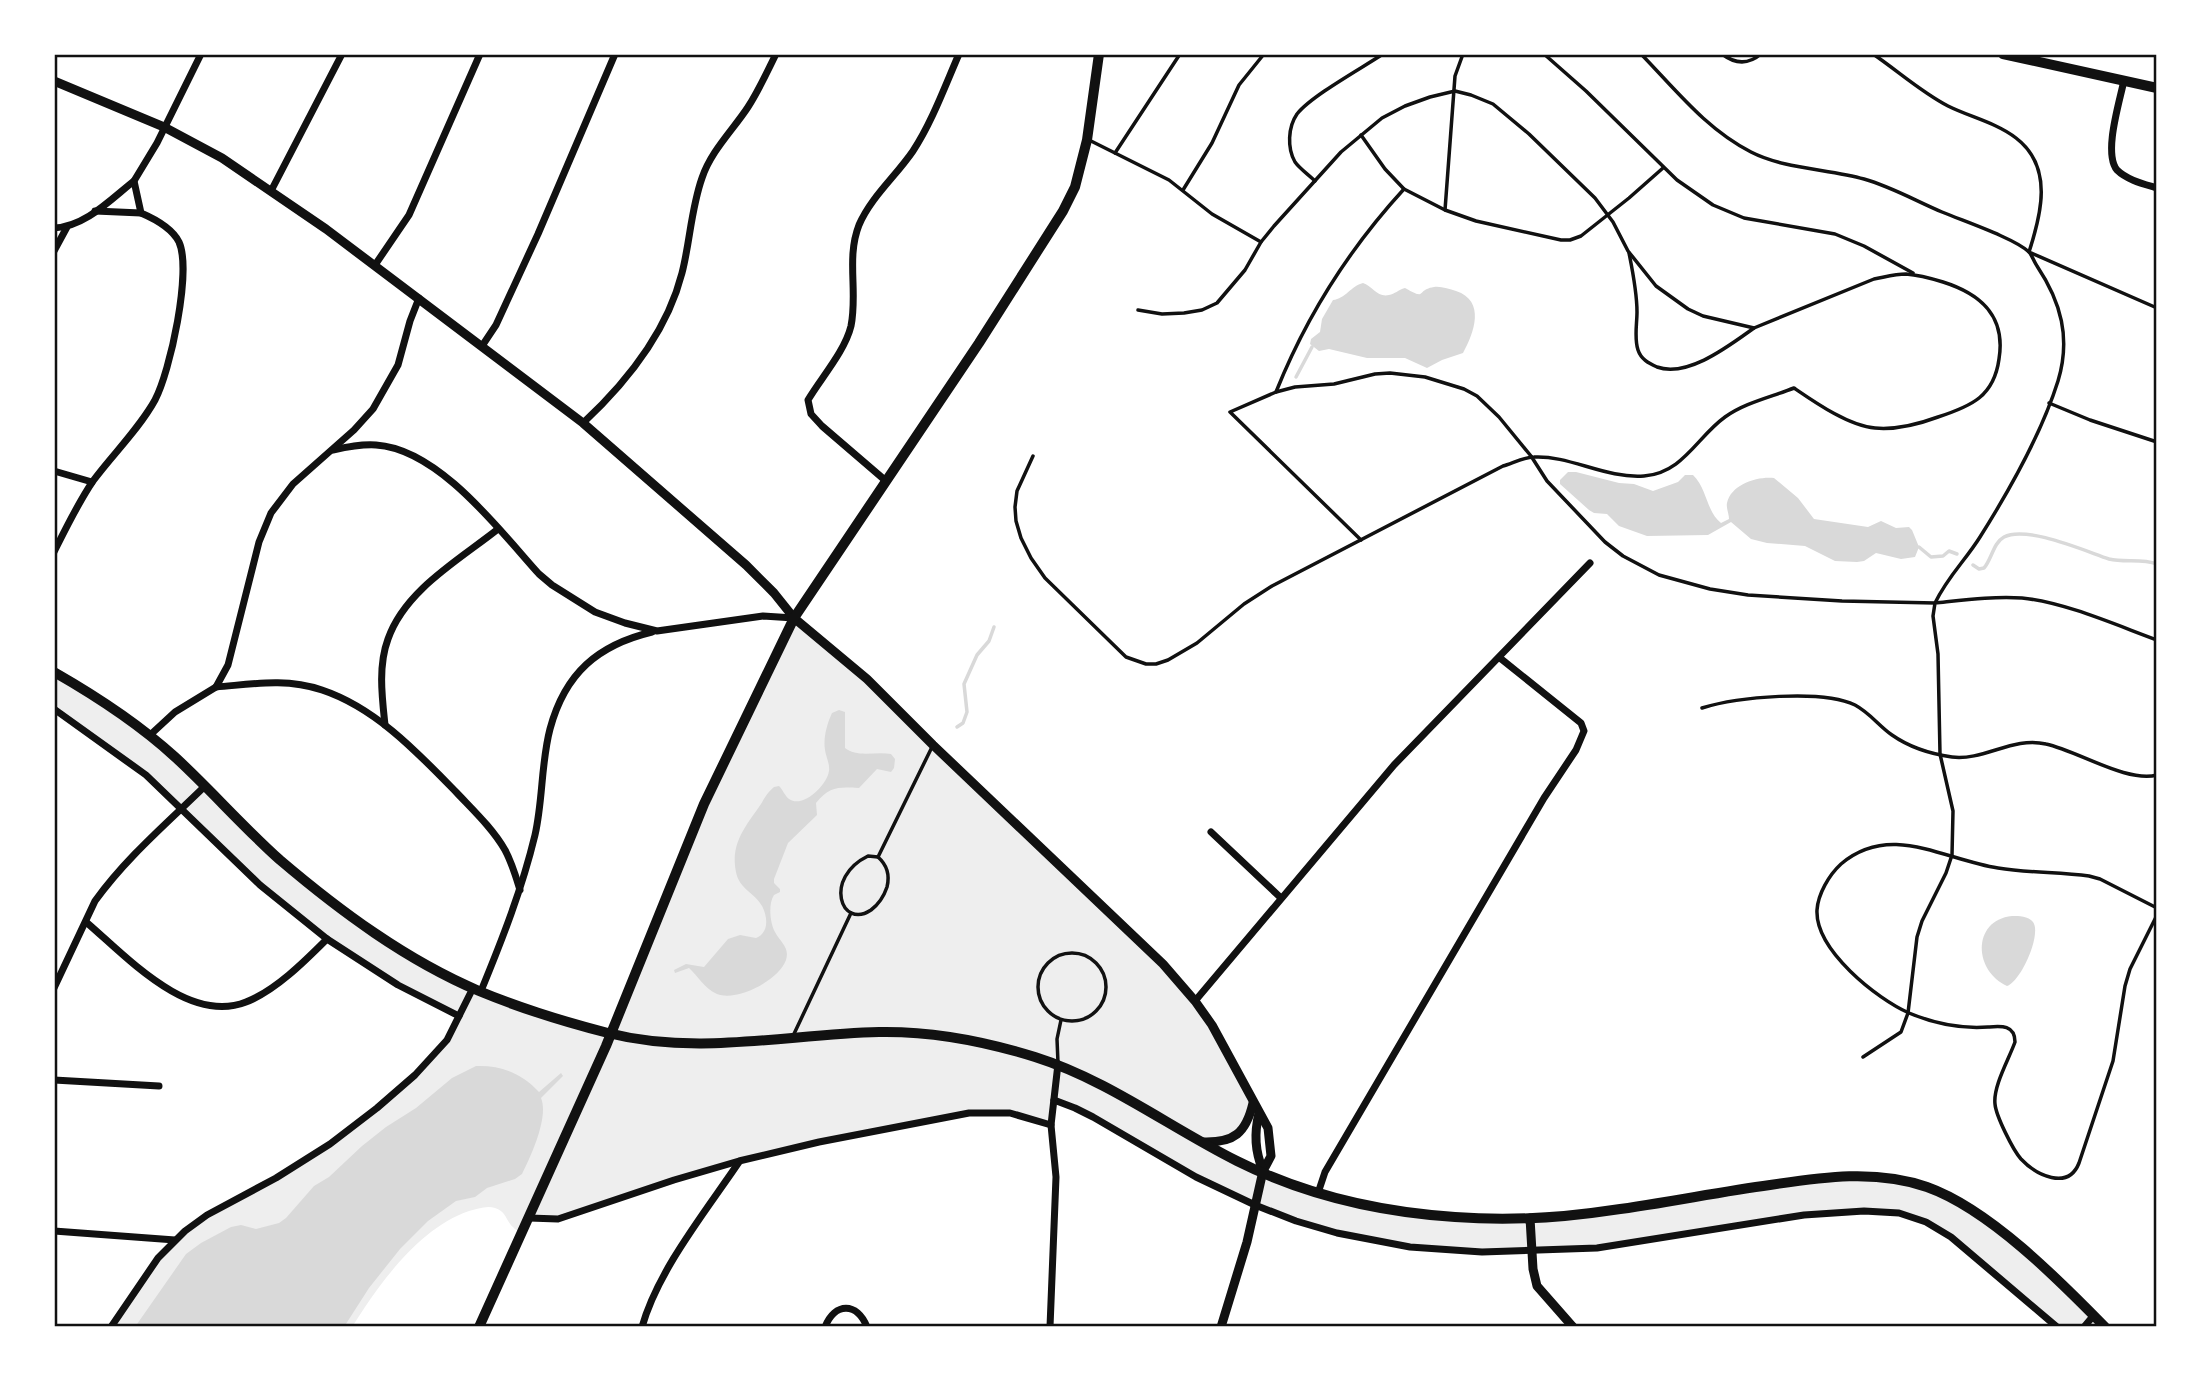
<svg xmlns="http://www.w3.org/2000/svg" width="2211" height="1381" viewBox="0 0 2211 1381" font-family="Barlow,sans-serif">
<rect width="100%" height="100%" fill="#fff"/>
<!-- green -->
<path fill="#eee" d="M 794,618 L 867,679 L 1195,1001 L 1253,1101 L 1239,1134 L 1205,1143 L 1245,1164 L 1378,1208 L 1546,1218 L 1823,1178 L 1910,1182 L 1986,1221 L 2105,1327 L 2057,1327 L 1968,1249 L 1912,1216 L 1853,1211 L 1597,1248 L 1437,1250 L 1337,1233 L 1236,1197 L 1093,1117 L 1055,1100 L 1051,1125 L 989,1111 L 739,1161 L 558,1219 L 529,1218 L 522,1233 C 519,1231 515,1230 513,1227 C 506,1221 506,1211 495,1208 C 487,1205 477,1209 469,1211 C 419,1228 379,1284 352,1327 L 111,1327 L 153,1265 L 180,1236 L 330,1144 L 432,1058 L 459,1016 L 398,985 L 285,906 L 146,775 L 54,709 L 54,672 L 149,736 L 344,912 L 473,988 L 611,1034 L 704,804 Z"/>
<!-- water -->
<g fill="#d9d9d9">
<path d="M 1363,283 C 1372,286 1378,298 1389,295 C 1395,294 1398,290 1405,288 C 1428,301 1415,290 1434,287 C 1441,286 1449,289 1456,291 C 1486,301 1474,333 1463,353 L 1442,360 L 1427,368 L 1405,358 L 1367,358 L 1329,349 L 1319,351 L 1310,344 L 1311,339 L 1320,332 L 1322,319 L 1333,300 C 1345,299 1351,286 1363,283 Z"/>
<path d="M 1568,472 L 1576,472 L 1619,483 L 1634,484 L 1653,491 L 1678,482 L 1685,475 L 1693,475 C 1707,488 1706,511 1721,523 L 1729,519 C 1729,514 1726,508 1727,503 C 1731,484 1758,476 1774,478 L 1798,498 L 1814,519 L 1868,527 L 1881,521 L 1896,528 L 1909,527 L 1912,530 L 1919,547 L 1915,557 L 1901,559 L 1876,553 L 1864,561 L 1857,562 L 1835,561 L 1805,546 L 1767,543 L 1751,539 L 1731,522 L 1708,535 L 1647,536 L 1619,526 L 1607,514 L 1594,513 L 1589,510 L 1560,484 L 1560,480 Z"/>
<path d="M 839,710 L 845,712 L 845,748 C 857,758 876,751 891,754 L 895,759 L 894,768 L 891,772 L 877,769 L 859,788 C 839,787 830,786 816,803 L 817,815 L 788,843 L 774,879 L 774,883 L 780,889 L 780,892 L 774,895 C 768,904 770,923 775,932 C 780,942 790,947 786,960 C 779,980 737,1002 717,994 C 705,989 698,976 689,968 L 675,973 L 674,970 L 686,964 L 704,967 L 728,939 L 740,935 L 756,938 C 769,933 768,917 762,906 C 755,893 739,889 736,872 C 730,843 746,826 761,804 C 765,797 768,792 774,787 L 779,786 C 783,790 785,796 789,799 C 803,809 827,785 829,771 C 830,764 826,757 825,750 C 823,738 827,724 832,713 Z"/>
<path d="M 2012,916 C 2019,916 2028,916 2033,922 C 2042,934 2021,981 2007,986 C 1973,971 1972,920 2012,916 Z"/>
<path d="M 476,1066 C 500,1065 522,1073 539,1092 L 561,1073 L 563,1076 L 541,1098 C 549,1117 531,1156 522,1174 L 515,1179 L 487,1188 L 475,1197 L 456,1201 L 428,1221 L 400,1249 L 369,1288 L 344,1327 L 135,1327 L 186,1254 L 201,1243 L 231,1227 L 241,1225 L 256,1229 L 279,1223 L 286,1218 L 314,1186 L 329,1177 L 362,1146 L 386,1127 L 416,1108 L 452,1078 Z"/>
</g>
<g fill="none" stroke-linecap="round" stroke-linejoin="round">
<!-- stream -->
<g stroke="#d9d9d9" stroke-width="3.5">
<polyline points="1296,377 1312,347"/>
<polyline points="1919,547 1931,557 1943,556 1949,551 1957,554"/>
<path d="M 1973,565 L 1979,569 L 1984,568 C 1992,559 1993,543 2004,537 C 2026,525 2085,551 2109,559 C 2125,563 2141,558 2157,564"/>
<polyline points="957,727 963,723 967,712 964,684 977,655 989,641 994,627"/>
</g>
<!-- service -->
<g stroke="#111" stroke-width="3.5">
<polyline points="1544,54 1586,91 1677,180 1713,205 1744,218 1835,234 1864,246 1913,273"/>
<path d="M 1722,54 C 1735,64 1748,65 1761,54"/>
<path d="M 1873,54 C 1898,71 1921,92 1948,106 C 1970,117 1997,123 2016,138 C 2054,167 2041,215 2029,252 L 2157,308"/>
<polyline points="1361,135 1385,169 1404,189 1445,210 1476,221 1561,240 1570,240 1581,236 1629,198 1663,168"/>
<polyline points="1089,140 1169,180 1212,214 1261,242"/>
<polyline points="1115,153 1180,54"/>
<path d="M 1315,181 C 1309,175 1300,169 1295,162 C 1287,148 1288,127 1297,114 C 1311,96 1362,68 1383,54"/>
<polyline points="1183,190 1212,143 1239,85 1264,54"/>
<polyline points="1445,210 1455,76 1463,54"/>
<path d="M 1629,253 C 1633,273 1637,292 1637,312 C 1637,324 1634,338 1638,350 C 1641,359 1648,363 1657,367 C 1688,378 1730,345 1754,328"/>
<path d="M 1276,392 C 1306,317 1349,249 1404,189"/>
<polyline points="2049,403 2090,420 2157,442"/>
<path d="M 1033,456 L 1017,491 L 1015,507 L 1016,521 L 1021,538 L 1031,558 L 1045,578 L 1126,657 L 1146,664 L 1156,664 L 1168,660 L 1197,643 L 1244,604 L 1272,586 L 1503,466 C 1513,463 1524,457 1534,457 C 1569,455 1606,479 1644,476 C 1683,473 1697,437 1725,417 C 1744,403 1771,397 1794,388 C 1816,403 1849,426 1875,428 C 1896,430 1919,424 1938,417 C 1972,406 1994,396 1999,359 C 2006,316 1981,294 1943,282 C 1930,278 1919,275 1906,274 C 1895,274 1885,277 1874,279 L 1754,328 L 1703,316 L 1688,309 L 1656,286 L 1628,251 L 1613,222 L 1595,198 L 1529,134 L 1493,104 L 1471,95 L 1455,91 L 1430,97 L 1405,106 L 1382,118 L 1341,152 L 1274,226 L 1261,242 L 1245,270 L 1217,303 L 1202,310 L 1184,313 L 1162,314 L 1138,310"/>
<path d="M 1361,540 L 1230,412 L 1276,392 L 1295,387 L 1334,384 L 1375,374 L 1390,373 L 1425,377 L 1464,389 L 1477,396 L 1499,417 L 1531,456 L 1547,481 L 1605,542 L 1623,556 L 1659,575 L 1710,589 L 1748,595 L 1842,601 L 1935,603 C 1948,576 1965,561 1980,537 C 2009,491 2042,432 2058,381 C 2071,338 2061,302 2037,266 C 2034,262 2032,255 2029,252 C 2014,238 1963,221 1942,212 C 1916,201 1892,187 1864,179 C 1829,169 1784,169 1751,152 C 1706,129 1676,90 1641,54"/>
<path d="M 1702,708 C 1737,697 1822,689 1855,705 C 1870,713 1879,726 1892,735 C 1909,747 1931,754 1952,757 C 1984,761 2013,736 2046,744 C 2078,751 2127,783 2157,775"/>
<path d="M 868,856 L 878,857 C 887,865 890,875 887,887 C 884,896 879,904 871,910 C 841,930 823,878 868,856 Z"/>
<polyline points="878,857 933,745"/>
<path d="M 2157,908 L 2100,879 L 2089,876 C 2059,872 2028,873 1998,868 C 1944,860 1891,822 1841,864 C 1829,875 1818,894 1817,910 C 1815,950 1877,999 1909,1013 C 1933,1023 1962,1029 1988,1027 C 2000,1026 2015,1024 2015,1042 C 2009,1059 1993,1086 1995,1104 C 1996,1116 2013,1150 2021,1159 C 2036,1175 2068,1191 2079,1163 L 2113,1061 L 2125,986 L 2130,969 L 2157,915"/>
<circle cx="1072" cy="987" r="34"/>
<polyline points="793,1036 851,913"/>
<path d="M 1863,1057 L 1901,1032 L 1908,1013 L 1917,937 L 1922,921 L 1946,873 L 1952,855 L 1953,811 L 1940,754 L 1938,654 L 1933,616 L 1935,603 C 1964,600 1994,596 2022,598 C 2064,602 2116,625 2157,640"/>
<polyline points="1058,1063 1057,1039 1061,1020"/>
</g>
<!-- minor -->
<g stroke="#111" stroke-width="7">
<path d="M 2124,80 C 2120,101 2103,153 2117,170 C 2127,180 2144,184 2157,188"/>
<polyline points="271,191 342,54"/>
<polyline points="95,211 141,213"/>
<path d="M 54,228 C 85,227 111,199 134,181"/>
<polyline points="54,251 67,227"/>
<polyline points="375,265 409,215 480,54"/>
<polyline points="482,346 496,325 538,234 615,54"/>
<path d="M 583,423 C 627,382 667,332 682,273 C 690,242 691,209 702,178 C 711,151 733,130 748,107 C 759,90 767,72 776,54"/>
<path d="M 333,450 C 347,447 361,444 376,445 C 439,449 500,531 539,574 L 552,585 L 595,612 L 625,623 L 657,631 L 763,616 L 794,618"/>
<polyline points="54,471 92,482"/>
<path d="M 886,481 L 822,426 L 811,414 L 808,400 C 821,378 845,351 851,326 C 858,292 846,258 859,225 C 871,197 896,176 913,151 C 932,122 945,86 959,54"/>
<path d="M 54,552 C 66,528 78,503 93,481 C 113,454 139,429 155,400 C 170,372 192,271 179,242 C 172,228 155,219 141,213 L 134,181 L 157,143 L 201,54"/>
<path d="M 216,687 C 254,684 285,678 322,690 C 376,708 418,753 457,793 C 474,811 493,829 505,850 C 512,863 516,877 520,890"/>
<polyline points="54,709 146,775 260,885 327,939 398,985 459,1016"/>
<path d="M 385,725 C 382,697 378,666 388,639 C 405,590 459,560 498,529"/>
<polyline points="149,736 175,712 216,687 228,665 259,542 271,513 293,484 354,430 373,409 398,365 410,321 419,298"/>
<polyline points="1211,832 1281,898"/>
<path d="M 86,922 C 126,956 188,1025 246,1002 C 275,991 305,961 327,939"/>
<path d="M 54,988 L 95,901 C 126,858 166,824 204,787"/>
<path d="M 481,991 C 502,940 522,889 535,835 C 543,800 541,763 550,729 C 565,673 598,645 652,632"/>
<polyline points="1195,1001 1394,765 1590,563"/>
<polyline points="54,1080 159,1086"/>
<polyline points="1054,1100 1075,1108 1093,1117 1196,1177 1255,1205 1296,1221 1337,1233 1410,1247 1482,1252 1597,1248 1804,1215 1864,1211 1899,1213 1926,1222 1951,1237 2057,1327"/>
<polyline points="1318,1193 1325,1172 1544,798 1576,750 1584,731 1581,723 1500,658"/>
<polyline points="529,1218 558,1219 674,1180 739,1161 819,1142 969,1113 1010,1113 1051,1125"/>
<polyline points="54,1231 175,1240"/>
<polyline points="111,1327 158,1258 185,1231 207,1215 276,1178 330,1144 377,1108 415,1075 447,1040 473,988"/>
<path d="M 642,1327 C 658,1270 706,1211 739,1162"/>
<path d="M 825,1327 C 835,1302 857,1302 867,1327"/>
<polyline points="1050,1327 1056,1177 1051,1125 1058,1064"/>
<polyline points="2084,1327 2094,1315"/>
</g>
<!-- tertiary -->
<g stroke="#111" stroke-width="9">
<polyline points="54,81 164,127 222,158 326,229 583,423 746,565 774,593 794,618 867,679 933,745 1163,964 1195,1001 1212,1025 1268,1128 1271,1156 1263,1171 1247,1242 1221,1327"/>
<path d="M 1259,1113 C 1254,1134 1255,1151 1263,1171"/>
<path d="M 1203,1142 C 1234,1143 1246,1133 1253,1103"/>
<polyline points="1530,1218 1533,1269 1537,1286 1573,1327"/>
</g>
<!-- secondary -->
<g stroke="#111" stroke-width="10">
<polyline points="2003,54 2157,88"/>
<polyline points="479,1327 606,1046 704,804 794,618 979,343 1063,211 1075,187 1087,140 1099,54"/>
</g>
<!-- primary -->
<path stroke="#111" stroke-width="10" d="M 54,672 C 96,696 139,724 175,757 C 211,790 243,827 280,860 C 340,911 406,960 479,991 C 520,1008 565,1022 608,1033 C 698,1056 788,1034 879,1032 C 933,1031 984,1041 1035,1057 C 1108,1080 1169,1127 1237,1161 C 1305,1195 1379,1212 1455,1217 C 1508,1221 1561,1218 1613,1210 C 1666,1203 1718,1192 1770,1185 C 1822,1177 1877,1169 1927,1187 C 1989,1209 2059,1280 2105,1327"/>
</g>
<!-- border -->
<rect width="2211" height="1381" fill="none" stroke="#ffffff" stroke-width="112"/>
<rect x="56" y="56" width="2099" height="1269" fill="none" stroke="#111" stroke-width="2.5"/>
</svg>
